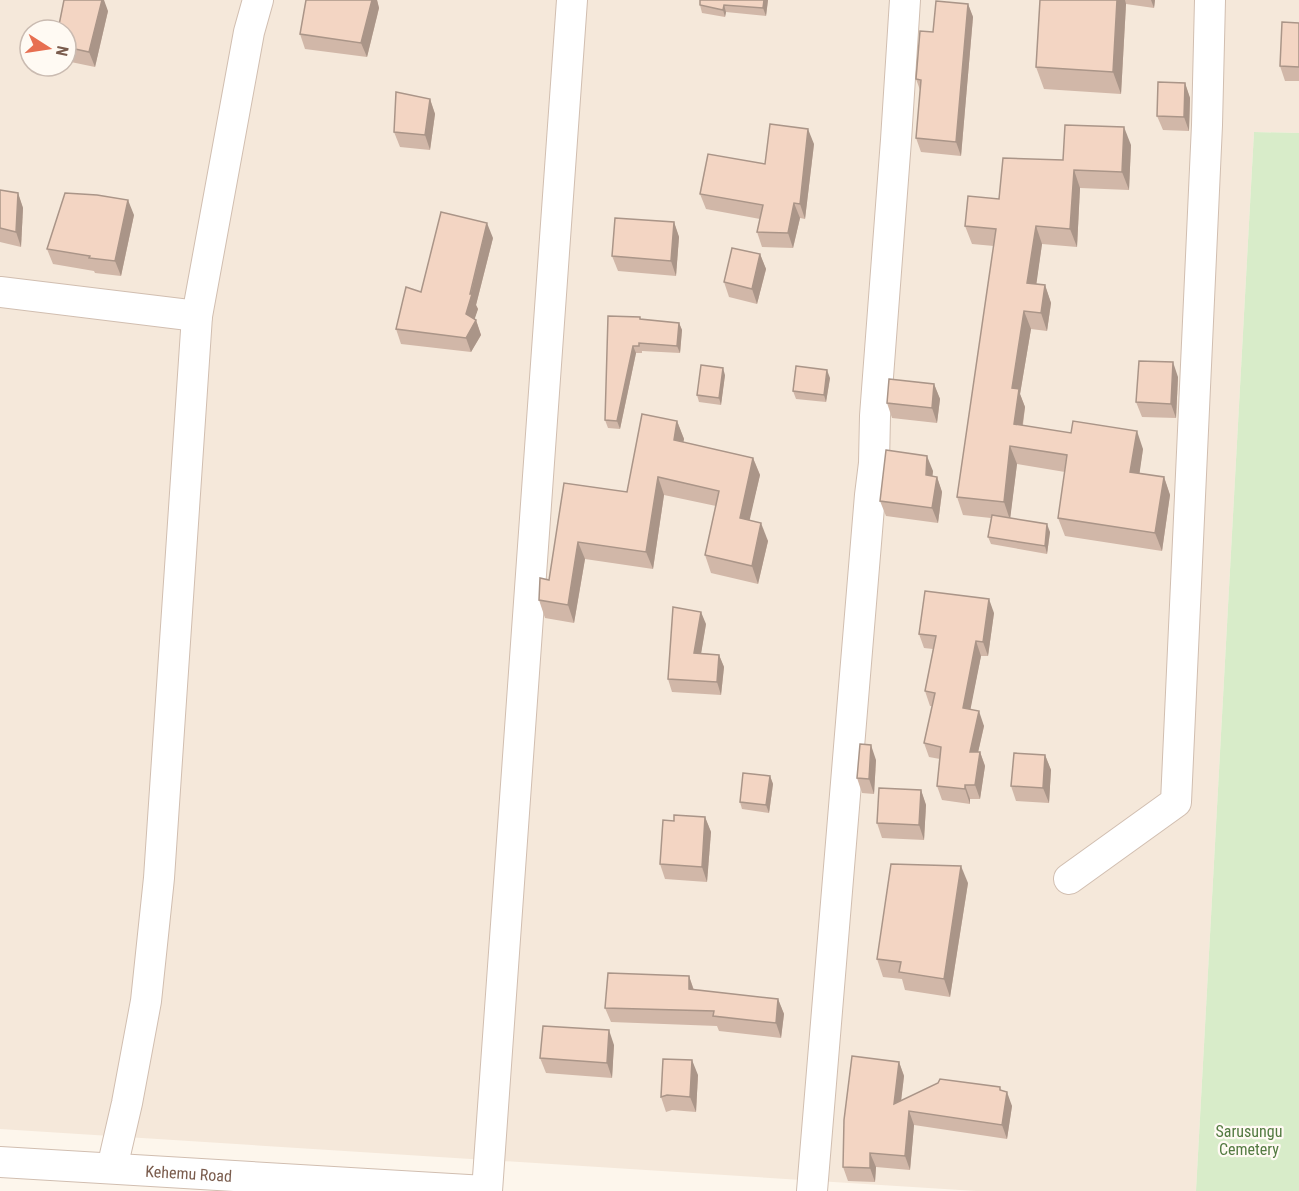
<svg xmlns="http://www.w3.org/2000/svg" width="1299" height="1191" viewBox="0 0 1299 1191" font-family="'Roboto Condensed',sans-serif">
<rect width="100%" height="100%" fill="#fdf6ec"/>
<!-- residential -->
<path fill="#f5e8da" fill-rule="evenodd" d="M 0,0 L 1299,0 L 1299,133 L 1254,132 L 1196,1191 L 976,1191 L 0,1129 ZM 30,30 L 66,30 L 66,66 L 30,66 Z"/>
<!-- green -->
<polygon fill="#d8ecc9" points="1254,132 1299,133 1299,1191 1196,1191"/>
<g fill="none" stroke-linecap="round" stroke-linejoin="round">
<defs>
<g id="minor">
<polyline points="0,292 197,316"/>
<polyline points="1069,879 1176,802 1207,125 1210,0"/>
<path id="s1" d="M 0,1162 L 485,1191"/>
<polyline points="112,1168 127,1103 146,1001 159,878 197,316 249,32 258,0"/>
<polyline points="487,1191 572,0"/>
<polyline points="812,1191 870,495 874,463 875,416 896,140 905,0"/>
</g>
</defs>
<!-- minor casing -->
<use href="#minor" stroke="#d1beb0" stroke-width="32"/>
<!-- minor -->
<use href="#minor" stroke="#fff" stroke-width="30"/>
</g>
<!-- wall -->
<g fill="#d1b7a8">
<polygon points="306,0 377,0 379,8 367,57 305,49 300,34"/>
<polygon points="768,0 766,16 726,12 725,17 702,13 700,5"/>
<polygon points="1040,0 1155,0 1154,8 1126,4 1121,94 1044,89 1036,67"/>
<polygon points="968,4 973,17 961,156 921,152 916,138 920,90 916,79 933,32"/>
<polygon points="108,11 95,67 66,61 66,30"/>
<polygon points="1299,23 1299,81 1285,81 1280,66"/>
<polygon points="1185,83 1190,98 1189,131 1163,130 1157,116"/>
<polygon points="430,99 435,114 430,150 400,147 394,132"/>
<polygon points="814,144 805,219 800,218 793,248 762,247 757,232 760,219 706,209 700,194 765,164"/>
<polygon points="1131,145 1129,190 1080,188 1077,247 1042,244 1036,284 1045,285 1051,303 1047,331 1031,329 1020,394 1025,407 1023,425 1143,449 1139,474 1164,477 1170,495 1162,551 1065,536 1058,518 1065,472 1017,464 1010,518 1050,532 1047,554 991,544 988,537 991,518 963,515 957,497 994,246 972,244 965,226 999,199 1063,160"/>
<polygon points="0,190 18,193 23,208 21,247 0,242"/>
<polygon points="134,215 121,276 95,273 94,271 53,264 47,249"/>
<polygon points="674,222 679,237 676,276 618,271 612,256"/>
<polygon points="493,238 476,305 478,309 474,319 476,320 481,335 471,352 401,344 396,329 421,292"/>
<polygon points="760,254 766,269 757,304 729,297 724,282"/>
<polygon points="640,319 679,323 682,330 680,353 642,351 642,353 636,353 620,429 608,428 605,420"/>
<polygon points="725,375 721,405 699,402 697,395"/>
<polygon points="1178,377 1176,418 1142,417 1136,402"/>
<polygon points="830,378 826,402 796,399 793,391"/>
<polygon points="934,384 940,399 937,423 892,418 887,403"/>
<polygon points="677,421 684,439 683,442 753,458 760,475 749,520 768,541 758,584 711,573 705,555 716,506 664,495 653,569 585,559 574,623 545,618 539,600 549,580 564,483 627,492"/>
<polygon points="933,471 932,476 937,477 942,492 938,523 886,516 880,501"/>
<polygon points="994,613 988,656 981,656 970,709 984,726 978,752 980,752 985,766 980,799 970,799 970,804 942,800 937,786 940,759 929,757 924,743 932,706 930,706 925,691 933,649 924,648 919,634"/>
<polygon points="706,624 701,653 719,655 724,667 721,695 672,692 668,679"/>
<polygon points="1045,755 1051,770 1049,803 1016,801 1011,786"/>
<polygon points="876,760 874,794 862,793 857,778"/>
<polygon points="770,776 773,784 769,813 742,809 740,802"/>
<polygon points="921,790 926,805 924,840 882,838 877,823"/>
<polygon points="705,817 711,832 707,882 665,879 660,864 674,821"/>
<polygon points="968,883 950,997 905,990 902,979 883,977 877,959"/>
<polygon points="689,976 694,990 778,999 784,1014 781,1038 719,1031 717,1026 611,1022 605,1008"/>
<polygon points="614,1045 612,1078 546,1073 540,1058"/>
<polygon points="899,1062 904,1076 901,1101 1001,1091 1012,1106 1007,1139 914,1125 910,1170 876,1167 875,1182 848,1181 843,1167"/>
<polygon points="698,1075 696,1112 672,1110 666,1112 661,1097"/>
</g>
<!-- shaded-wall -->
<g fill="#aa9588">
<polygon points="102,0 104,0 108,11 95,67 89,52"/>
<polygon points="372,0 377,0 379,8 367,57 361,43"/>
<polygon points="764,0 768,0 766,16 763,8"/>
<polygon points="1117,0 1125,0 1126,4 1121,94 1113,72"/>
<polygon points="1151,0 1155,0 1154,8"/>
<polygon points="968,4 973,17 961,156 956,142"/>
<polygon points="724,5 726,12 725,17 723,10"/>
<polygon points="1185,83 1190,98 1189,131 1184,117"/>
<polygon points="430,99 435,114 430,150 425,135"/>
<polygon points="1124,127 1131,145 1129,190 1122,172"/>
<polygon points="808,129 814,144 805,219 800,204"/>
<polygon points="1074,170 1080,188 1077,247 1070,229"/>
<polygon points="18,193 23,208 21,247 16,232"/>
<polygon points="128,200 134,215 121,276 115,261"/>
<polygon points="794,203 800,218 793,248 788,233"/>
<polygon points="674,222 679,237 676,276 671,261"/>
<polygon points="487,223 493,238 476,305 478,309 472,327 476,320 481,335 471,352 466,338 466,314"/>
<polygon points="1036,226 1042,244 1034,301 1027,283"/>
<polygon points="760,254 766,269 757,304 752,289"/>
<polygon points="1045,285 1051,303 1047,331 1041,313"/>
<polygon points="1024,311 1031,329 1020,394 1025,407 1020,442 1014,424 1012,388"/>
<polygon points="679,323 682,330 680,353 677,346"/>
<polygon points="633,346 636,353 620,429 617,421"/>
<polygon points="1173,362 1178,377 1176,418 1171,404"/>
<polygon points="723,368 725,375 721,405 719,398"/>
<polygon points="827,370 830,378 826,402 824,395"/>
<polygon points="934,384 940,399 937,423 932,408"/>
<polygon points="677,421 684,439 680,458 674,440"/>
<polygon points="1137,431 1143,449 1137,491 1130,472"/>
<polygon points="1010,446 1017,464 1010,520 1004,502"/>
<polygon points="927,456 933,471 931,490 926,475"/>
<polygon points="753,458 760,475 746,536 740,518"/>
<polygon points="658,477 664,495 653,569 646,552"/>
<polygon points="937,477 942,492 938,523 932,508"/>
<polygon points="1164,477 1170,495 1162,551 1155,533"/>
<polygon points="761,523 768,541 758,584 752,566"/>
<polygon points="1047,524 1050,532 1047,554 1045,546"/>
<polygon points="578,542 585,559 574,623 568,605"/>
<polygon points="989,599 994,613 988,656 983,642"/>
<polygon points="701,612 706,624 699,666 694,653"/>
<polygon points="976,641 981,656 968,722 963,708"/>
<polygon points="719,655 724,667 721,695 717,682"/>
<polygon points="979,711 984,726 975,766 970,752"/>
<polygon points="871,745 876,760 874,794 869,779"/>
<polygon points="980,752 985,766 980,799 975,785"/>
<polygon points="1045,755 1051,770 1049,803 1043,788"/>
<polygon points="770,776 773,784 769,813 766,805"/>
<polygon points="965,785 970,799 970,804 965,789"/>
<polygon points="921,790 926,805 924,840 919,825"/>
<polygon points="705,817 711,832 707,882 702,867"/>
<polygon points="961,866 968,883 950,997 944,979"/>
<polygon points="689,976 694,991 689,989"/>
<polygon points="778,999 784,1014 781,1038 776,1023"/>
<polygon points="609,1030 614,1045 612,1078 607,1063"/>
<polygon points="692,1060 698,1075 696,1112 690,1097"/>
<polygon points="899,1062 904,1076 899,1118 894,1104"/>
<polygon points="1007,1092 1012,1106 1007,1139 1002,1125"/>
<polygon points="909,1111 914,1125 910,1170 905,1156"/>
<polygon points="870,1153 876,1167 875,1182 870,1168"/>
</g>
<!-- building -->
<g fill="#f3d5c3" stroke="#aa9588" stroke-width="1.5">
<polygon points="64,0 102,0 89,52 66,47 66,30 58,30"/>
<polygon points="306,0 372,0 361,43 300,34"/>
<polygon points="700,0 764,0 763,8 724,5 723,10 700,5"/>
<polygon points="1040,0 1117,0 1113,72 1036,67"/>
<polygon points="936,1 968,4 956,142 916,138 921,80 916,79 920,31 933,32"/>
<polygon points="1282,22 1299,23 1299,67 1280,66"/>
<polygon points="1158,82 1185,83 1184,117 1157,116"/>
<polygon points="396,92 430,99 425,135 394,132"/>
<polygon points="770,124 808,129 800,204 794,203 788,233 757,232 763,205 700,194 708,154 765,164"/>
<polygon points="1065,125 1124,127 1122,172 1074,170 1070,229 1036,226 1027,283 1045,285 1041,313 1024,311 1012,388 1019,389 1014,424 1071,433 1073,421 1137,431 1130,472 1164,477 1155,533 1058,518 1067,455 1010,446 1004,502 957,497 996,229 965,226 968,196 999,199 1003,158 1063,160"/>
<polygon points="0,190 18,193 16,232 0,228"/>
<polygon points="65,193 97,195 128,200 115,261 89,258 90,256 47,249"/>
<polygon points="441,212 487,223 470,294 472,294 466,314 476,320 466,338 396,329 406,287 421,292"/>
<polygon points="615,218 674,222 671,261 612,256"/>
<polygon points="732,248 760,254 752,289 724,282"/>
<polygon points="608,316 640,317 640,319 679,323 677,346 639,343 639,346 633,346 617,421 605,420"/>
<polygon points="1139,361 1173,362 1171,404 1136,402"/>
<polygon points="701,365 723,368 719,398 697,395"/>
<polygon points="796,366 827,370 824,395 793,391"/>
<polygon points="889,379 934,384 932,408 887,403"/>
<polygon points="642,414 677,421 674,440 753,458 740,518 761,523 752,566 705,555 719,491 658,477 646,552 578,542 568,605 539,600 540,578 549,580 564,483 627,492"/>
<polygon points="886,450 927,456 926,475 937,477 932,508 880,501"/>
<polygon points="992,515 1047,524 1045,546 988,537"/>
<polygon points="925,591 989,599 983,642 976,641 963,708 979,711 970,752 980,752 975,785 965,785 965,789 937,786 941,747 924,743 935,693 925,691 936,636 919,634"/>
<polygon points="673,607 701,612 694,653 719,655 717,682 668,679"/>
<polygon points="860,744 871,745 869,779 857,778"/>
<polygon points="1014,753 1045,755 1043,788 1011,786"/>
<polygon points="743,773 770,776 766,805 740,802"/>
<polygon points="879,788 921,790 919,825 877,823"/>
<polygon points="674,815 705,817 702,867 660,864 663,820 674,821"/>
<polygon points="891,864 961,866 944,979 899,972 901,962 877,959"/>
<polygon points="608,973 689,976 689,989 778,999 776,1023 713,1016 714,1011 605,1008"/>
<polygon points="543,1026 609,1030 607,1063 540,1058"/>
<polygon points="852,1056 899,1062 894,1104 938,1083 940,1079 1000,1087 1000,1090 1007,1092 1002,1125 909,1111 905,1156 870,1153 870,1168 843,1167 844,1120"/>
<polygon points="663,1059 692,1060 690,1097 667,1095 661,1097"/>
</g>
<g text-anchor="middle" stroke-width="4.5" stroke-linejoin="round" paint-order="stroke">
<!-- park labels -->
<g font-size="16" fill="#537a41" stroke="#fffaf3">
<text x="1249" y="1137">Sarusungu<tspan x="1249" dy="18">Cemetery</tspan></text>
</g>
<!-- street labels -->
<g font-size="16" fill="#7a5c4d" stroke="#fffaf3">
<text dy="6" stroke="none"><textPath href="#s1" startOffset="189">Kehemu Road</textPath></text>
</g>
</g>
<!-- north arrow -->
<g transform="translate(48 48) rotate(102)"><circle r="28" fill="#fffaf3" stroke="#cabbb1" stroke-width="1.5"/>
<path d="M0-4.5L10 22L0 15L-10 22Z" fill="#e76f51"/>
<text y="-9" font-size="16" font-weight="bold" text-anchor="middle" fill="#7a5c4d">N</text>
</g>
</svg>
